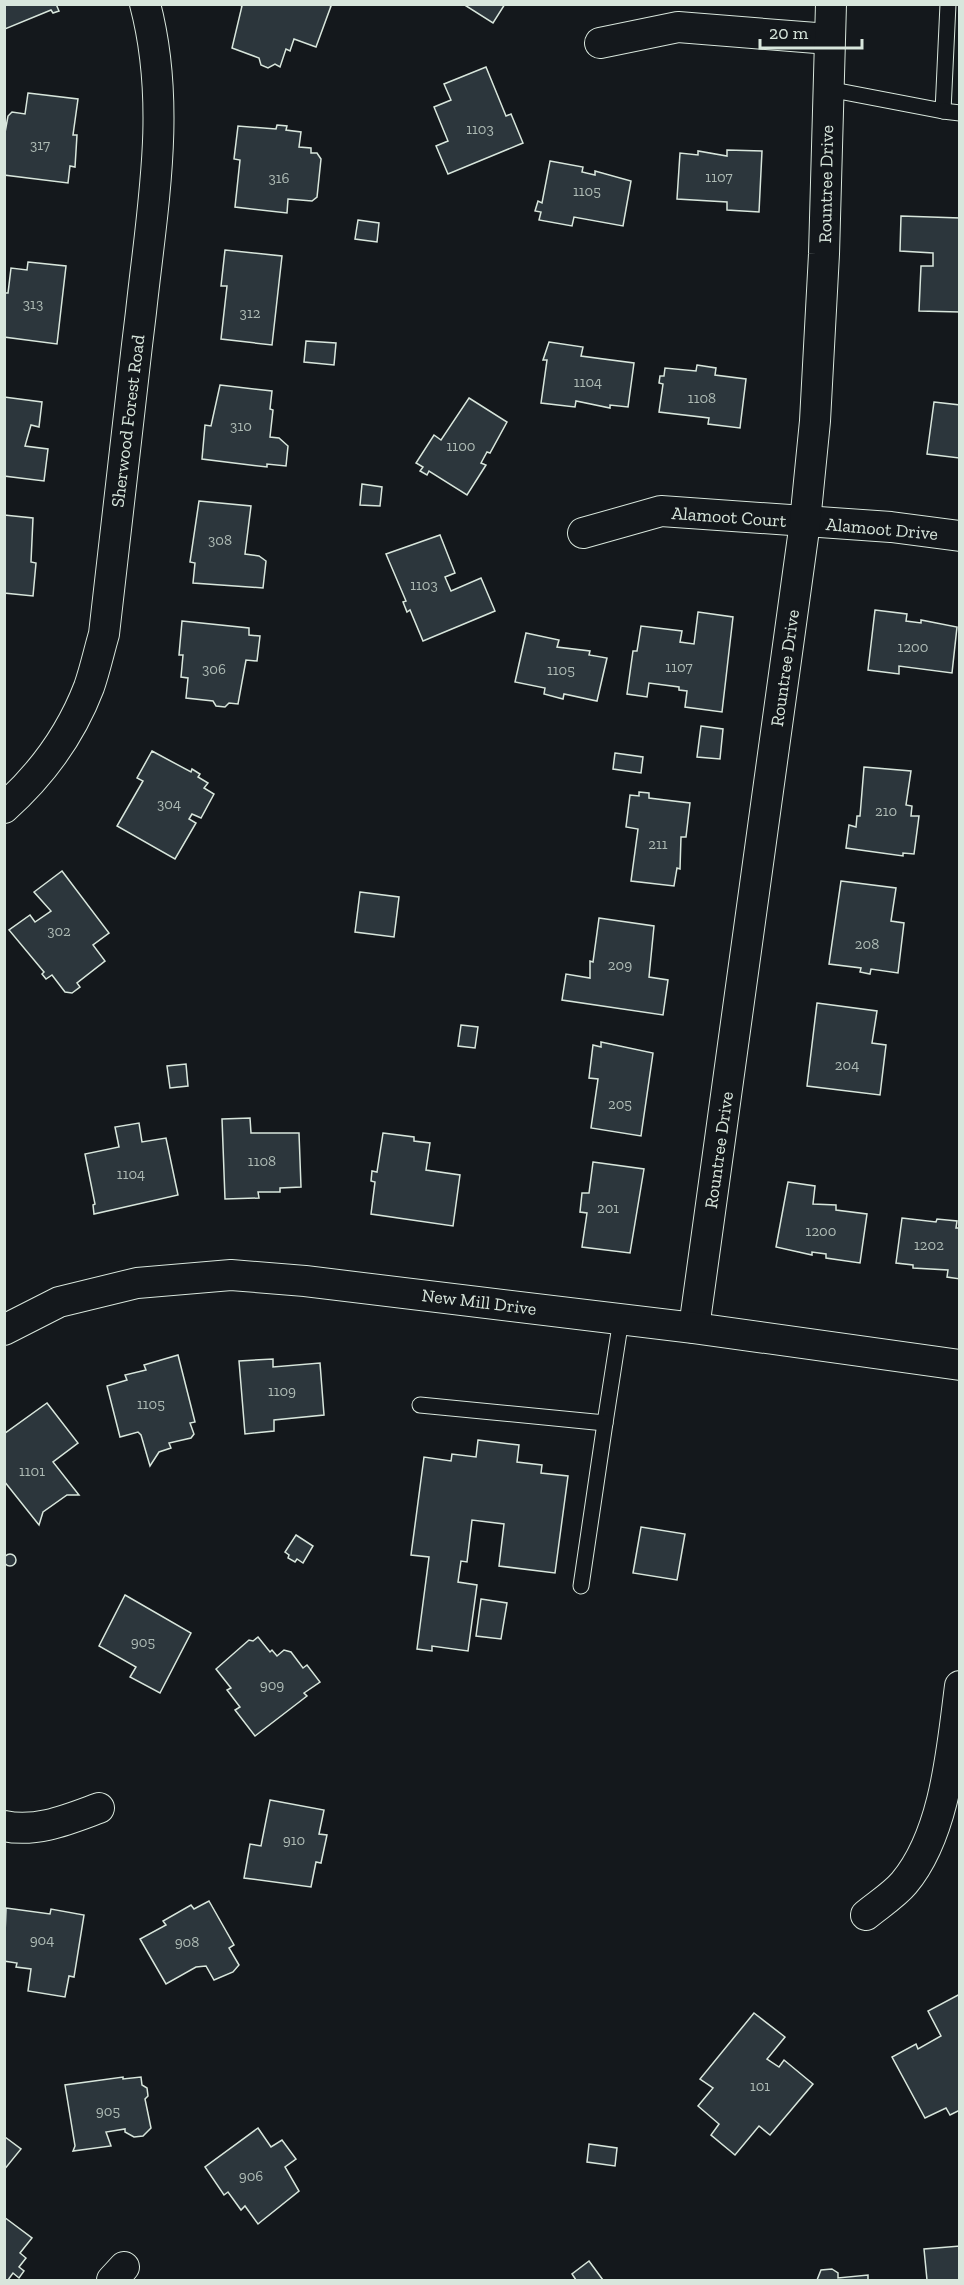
<svg xmlns="http://www.w3.org/2000/svg" width="964" height="2285" viewBox="0 0 964 2285" font-family="'Zilla Slab',serif">
<rect width="100%" height="100%" fill="#14181c"/>
<!-- building -->
<g fill="#2c363c" stroke="#d8e6dc" stroke-width="1.5">
<polygon points="4,4 56,4 59,11 53,13 51,10 5,29"/>
<polygon points="327,4 331,6 316,47 294,39 290,51 286,49 280,67 275,64 268,68 261,65 259,58 232,48 242,6 238,4"/>
<polygon points="463,4 505,4 493,23"/>
<polygon points="486,67 506,116 511,114 523,143 448,174 436,146 448,141 434,107 451,100 444,84"/>
<polygon points="28,93 78,99 73,135 77,135 75,167 70,166 68,183 4,175 4,138 8,116 12,112 25,114"/>
<polygon points="277,125 287,126 286,130 301,132 299,147 311,148 311,153 317,153 321,159 317,197 312,201 288,199 287,213 235,207 240,160 234,159 238,126 276,129"/>
<polygon points="727,150 762,151 759,212 727,210 727,202 677,199 680,153 698,155 698,151 727,156"/>
<polygon points="550,161 583,167 582,172 595,175 595,171 631,181 623,226 574,217 572,226 539,220 541,212 535,211 538,201 542,203"/>
<polygon points="901,216 960,218 960,312 919,311 921,266 933,266 933,253 900,251"/>
<polygon points="358,220 379,223 377,242 355,239"/>
<polygon points="225,250 282,256 272,345 221,339 227,286 221,286"/>
<polygon points="28,262 66,266 57,344 4,337 4,293 8,293 11,268 27,270"/>
<polygon points="306,341 336,343 334,365 304,362"/>
<polygon points="549,342 583,347 581,356 634,363 628,407 610,405 610,408 576,401 575,407 541,403 547,360 543,360"/>
<polygon points="697,365 716,368 715,375 746,379 740,428 708,424 709,418 659,412 663,384 659,383 660,376 664,376 665,368 696,371"/>
<polygon points="220,385 272,391 270,409 273,410 270,437 279,438 288,446 286,466 267,464 267,467 202,459 205,425 211,426"/>
<polygon points="4,397 42,402 39,427 31,425 25,446 48,449 44,481 4,476"/>
<polygon points="469,398 507,422 490,453 487,452 481,463 486,465 467,495 429,471 427,475 420,471 423,467 416,463 434,435 441,440"/>
<polygon points="934,402 960,405 959,458 927,454"/>
<polygon points="362,484 382,487 380,506 360,505"/>
<polygon points="199,501 251,506 245,554 259,556 266,561 263,588 193,583 195,563 190,562"/>
<polygon points="4,515 33,518 31,562 36,563 33,596 4,593"/>
<polygon points="440,535 455,573 445,577 451,591 481,578 495,611 423,641 410,610 407,612 403,602 406,601 386,554"/>
<polygon points="875,610 907,614 906,621 921,623 921,620 957,627 952,673 899,666 899,674 868,670"/>
<polygon points="698,612 733,617 722,712 685,707 687,691 679,690 679,687 649,683 647,697 627,694 633,651 637,651 641,626 682,631 680,642 694,644"/>
<polygon points="182,621 249,628 249,635 260,636 257,661 246,660 238,704 229,703 225,707 216,706 213,701 186,698 188,678 181,677 183,655 179,655"/>
<polygon points="526,633 559,640 557,647 590,651 589,655 607,658 597,701 564,694 563,699 544,694 545,688 515,682"/>
<polygon points="701,726 723,729 720,759 697,757"/>
<polygon points="152,751 191,772 192,769 200,774 198,777 208,783 204,788 214,794 201,818 192,814 189,819 196,823 175,859 117,826 143,781 137,778"/>
<polygon points="615,753 643,757 641,773 613,769"/>
<polygon points="864,767 911,771 906,805 912,806 911,816 919,816 914,854 903,853 903,856 846,848 849,825 856,827 857,816 860,816"/>
<polygon points="639,792 649,793 649,798 690,803 686,837 681,837 680,869 677,868 674,886 631,881 638,829 626,827 630,795 639,796"/>
<polygon points="62,871 109,933 93,945 105,961 77,983 80,987 72,993 65,992 52,975 46,979 42,974 44,972 9,930 30,915 35,922 51,911 34,892"/>
<polygon points="841,881 896,888 891,921 904,923 898,973 871,969 870,974 860,972 861,968 829,964"/>
<polygon points="360,892 399,897 394,937 355,932"/>
<polygon points="599,918 654,926 649,977 668,980 663,1015 562,1000 566,974 590,978 590,961 593,962"/>
<polygon points="817,1003 877,1011 872,1043 886,1045 880,1095 807,1086"/>
<polygon points="461,1025 478,1027 475,1048 458,1046"/>
<polygon points="601,1042 653,1053 641,1136 591,1128 598,1079 589,1078 593,1045 601,1047"/>
<polygon points="186,1064 188,1086 170,1088 167,1066"/>
<polygon points="250,1118 251,1133 299,1133 301,1187 280,1188 280,1192 258,1192 259,1198 225,1199 222,1119"/>
<polygon points="139,1123 142,1142 166,1138 178,1195 94,1214 93,1205 95,1204 85,1154 119,1147 115,1127"/>
<polygon points="383,1133 414,1137 414,1141 430,1143 426,1170 460,1175 453,1226 371,1214 375,1182 371,1181 372,1171 377,1172"/>
<polygon points="593,1162 644,1169 630,1253 582,1247 587,1213 580,1212 582,1193 589,1193"/>
<polygon points="788,1182 815,1186 813,1204 836,1205 836,1210 867,1214 860,1263 826,1258 826,1254 812,1252 812,1255 776,1247"/>
<polygon points="902,1218 936,1222 937,1219 957,1221 956,1228 960,1228 960,1279 947,1277 948,1270 913,1268 913,1265 896,1263"/>
<polygon points="178,1355 195,1422 190,1423 194,1434 191,1438 169,1443 171,1448 159,1452 150,1466 141,1435 138,1432 120,1437 107,1386 127,1380 125,1375 146,1370 144,1365"/>
<polygon points="273,1359 273,1367 320,1363 324,1415 274,1420 274,1431 245,1434 239,1361"/>
<polygon points="47,1403 78,1443 53,1462 79,1495 67,1495 43,1512 39,1525 4,1481 4,1434"/>
<polygon points="478,1440 519,1445 517,1462 542,1465 541,1473 568,1476 555,1573 499,1566 504,1524 472,1520 467,1562 461,1561 458,1582 477,1585 468,1651 432,1646 432,1651 417,1649 429,1557 411,1555 424,1457 451,1461 452,1454 476,1457"/>
<polygon points="641,1527 685,1534 677,1580 633,1573"/>
<polygon points="296,1535 313,1546 303,1563 297,1559 295,1562 288,1558 289,1555 285,1552"/>
<circle cx="10" cy="1560" r="6"/>
<polygon points="125,1595 191,1633 160,1693 130,1677 136,1667 99,1646"/>
<polygon points="481,1599 507,1603 501,1639 476,1636"/>
<polygon points="258,1637 270,1652 272,1650 277,1656 284,1650 291,1652 303,1668 307,1665 320,1682 304,1693 307,1696 255,1736 235,1710 240,1707 227,1690 231,1688 216,1669 249,1640 253,1641"/>
<polygon points="270,1800 324,1810 319,1834 327,1835 321,1863 316,1862 311,1887 244,1878 250,1844 261,1846"/>
<polygon points="209,1901 234,1945 229,1948 239,1965 233,1972 214,1980 206,1966 196,1967 166,1984 140,1939 166,1925 163,1921 191,1905 194,1909"/>
<polygon points="6,1908 50,1914 51,1909 84,1915 74,1977 69,1976 65,1997 28,1991 31,1969 16,1967 17,1963 4,1961"/>
<polygon points="960,1994 960,2110 950,2115 946,2108 925,2118 892,2057 916,2044 918,2049 941,2036 928,2011"/>
<polygon points="754,2013 785,2037 767,2059 779,2067 784,2060 813,2084 770,2135 759,2126 735,2155 711,2135 719,2124 698,2106 713,2088 700,2079"/>
<polygon points="123,2077 123,2079 141,2077 142,2085 147,2088 148,2096 145,2099 151,2128 143,2136 134,2137 125,2132 125,2129 106,2132 111,2146 73,2151 75,2146 65,2085"/>
<polygon points="258,2128 271,2147 282,2140 296,2159 285,2167 299,2191 258,2224 245,2206 241,2210 228,2192 224,2195 205,2167"/>
<polygon points="5,2137 21,2149 4,2170 4,2137"/>
<polygon points="589,2144 617,2148 615,2166 587,2162"/>
<polygon points="4,2217 32,2238 20,2253 26,2258 19,2267 24,2271 19,2278 13,2273 8,2280 4,2280"/>
<polygon points="960,2246 960,2280 927,2280 924,2249"/>
<polygon points="589,2261 603,2280 576,2280 572,2274"/>
<polygon points="832,2269 838,2273 838,2278 868,2275 868,2280 812,2280 817,2280 821,2270"/>
</g>
<g fill="none" stroke-linecap="round" stroke-linejoin="round">
<defs>
<g id="service">
<polyline points="828,89 943,111 948,4"/>
<polyline points="943,111 960,113"/>
<polyline points="420,1405 605,1423 621,1319"/>
<polyline points="581,1586 605,1423"/>
</g>
<g id="minor">
<polyline points="600,43 678,27 829,39"/>
<polyline points="583,533 661,511 891,527 960,536"/>
<path d="M 4,808 C 41,775 71,734 89,687 C 95,670 99,651 104,634 C 116,526 128,419 141,312 C 152,209 172,106 145,4"/>
<polyline points="694,1328 805,522 815,421 824,254 831,4"/>
<polyline points="4,1330 59,1302 137,1283 231,1275 305,1281 694,1328 960,1365"/>
<path d="M 4,1826 C 37,1833 69,1819 99,1808"/>
<path d="M 866,1915 C 878,1905 894,1895 904,1883 C 946,1833 952,1747 960,1686"/>
<polyline points="112,2280 124,2267"/>
</g>
</defs>
<!-- service casing -->
<use href="#service" stroke="#d8e6dc" stroke-width="17"/>
<!-- minor casing -->
<use href="#minor" stroke="#d8e6dc" stroke-width="32"/>
<!-- service -->
<use href="#service" stroke="#14181c" stroke-width="15"/>
<!-- minor -->
<use href="#minor" stroke="#14181c" stroke-width="30"/>
</g>
<g text-anchor="middle" stroke-width="4.5" stroke-linejoin="round" paint-order="stroke">
<!-- number labels -->
<g font-size="15" fill="#adbab4">
<text x="480" y="134">1103</text>
<text x="40" y="150">317</text>
<text x="719" y="182">1107</text>
<text x="279" y="183">316</text>
<text x="587" y="196">1105</text>
<text x="33" y="309">313</text>
<text x="250" y="318">312</text>
<text x="588" y="387">1104</text>
<text x="702" y="403">1108</text>
<text x="241" y="431">310</text>
<text x="461" y="451">1100</text>
<text x="220" y="545">308</text>
<text x="424" y="590">1103</text>
<text x="913" y="652">1200</text>
<text x="679" y="672">1107</text>
<text x="214" y="674">306</text>
<text x="561" y="675">1105</text>
<text x="169" y="809">304</text>
<text x="886" y="816">210</text>
<text x="658" y="849">211</text>
<text x="59" y="936">302</text>
<text x="867" y="949">208</text>
<text x="620" y="970">209</text>
<text x="847" y="1070">204</text>
<text x="620" y="1109">205</text>
<text x="262" y="1166">1108</text>
<text x="131" y="1179">1104</text>
<text x="608" y="1213">201</text>
<text x="821" y="1236">1200</text>
<text x="929" y="1250">1202</text>
<text x="282" y="1396">1109</text>
<text x="151" y="1409">1105</text>
<text x="32" y="1476">1101</text>
<text x="143" y="1647">905</text>
<text x="272" y="1690">909</text>
<text x="294" y="1845">910</text>
<text x="42" y="1945">904</text>
<text x="187" y="1947">908</text>
<text x="760" y="2091">101</text>
<text x="108" y="2116">905</text>
<text x="251" y="2181">906</text>
</g>
<!-- street labels -->
<g font-size="18" fill="#d8e6dc" stroke="#14181c">
<text transform="translate(826 184) rotate(-89)" y="6">Rountree Drive</text>
<text transform="translate(128 421) rotate(-83)" y="6">Sherwood Forest Road</text>
<text transform="translate(729 517) rotate(4)" y="6">Alamoot Court</text>
<text transform="translate(882 529) rotate(5)" y="6">Alamoot Drive</text>
<text transform="translate(785 668) rotate(-82)" y="6">Rountree Drive</text>
<text transform="translate(719 1150) rotate(-82)" y="6">Rountree Drive</text>
<text transform="translate(479 1302) rotate(7)" y="6">New Mill Drive</text>
</g>
</g>
<!-- border -->
<rect width="964" height="2285" fill="none" stroke="#d8e6dc" stroke-width="12"/>
<!-- scale -->
<path d="M760 39v9h102v-9" fill="none" stroke="#d8e6dc" stroke-width="3"/>
<text x="769" y="39" font-size="18" fill="#d8e6dc" stroke="#14181c" stroke-width="4.5" paint-order="stroke">20 m</text>
</svg>
